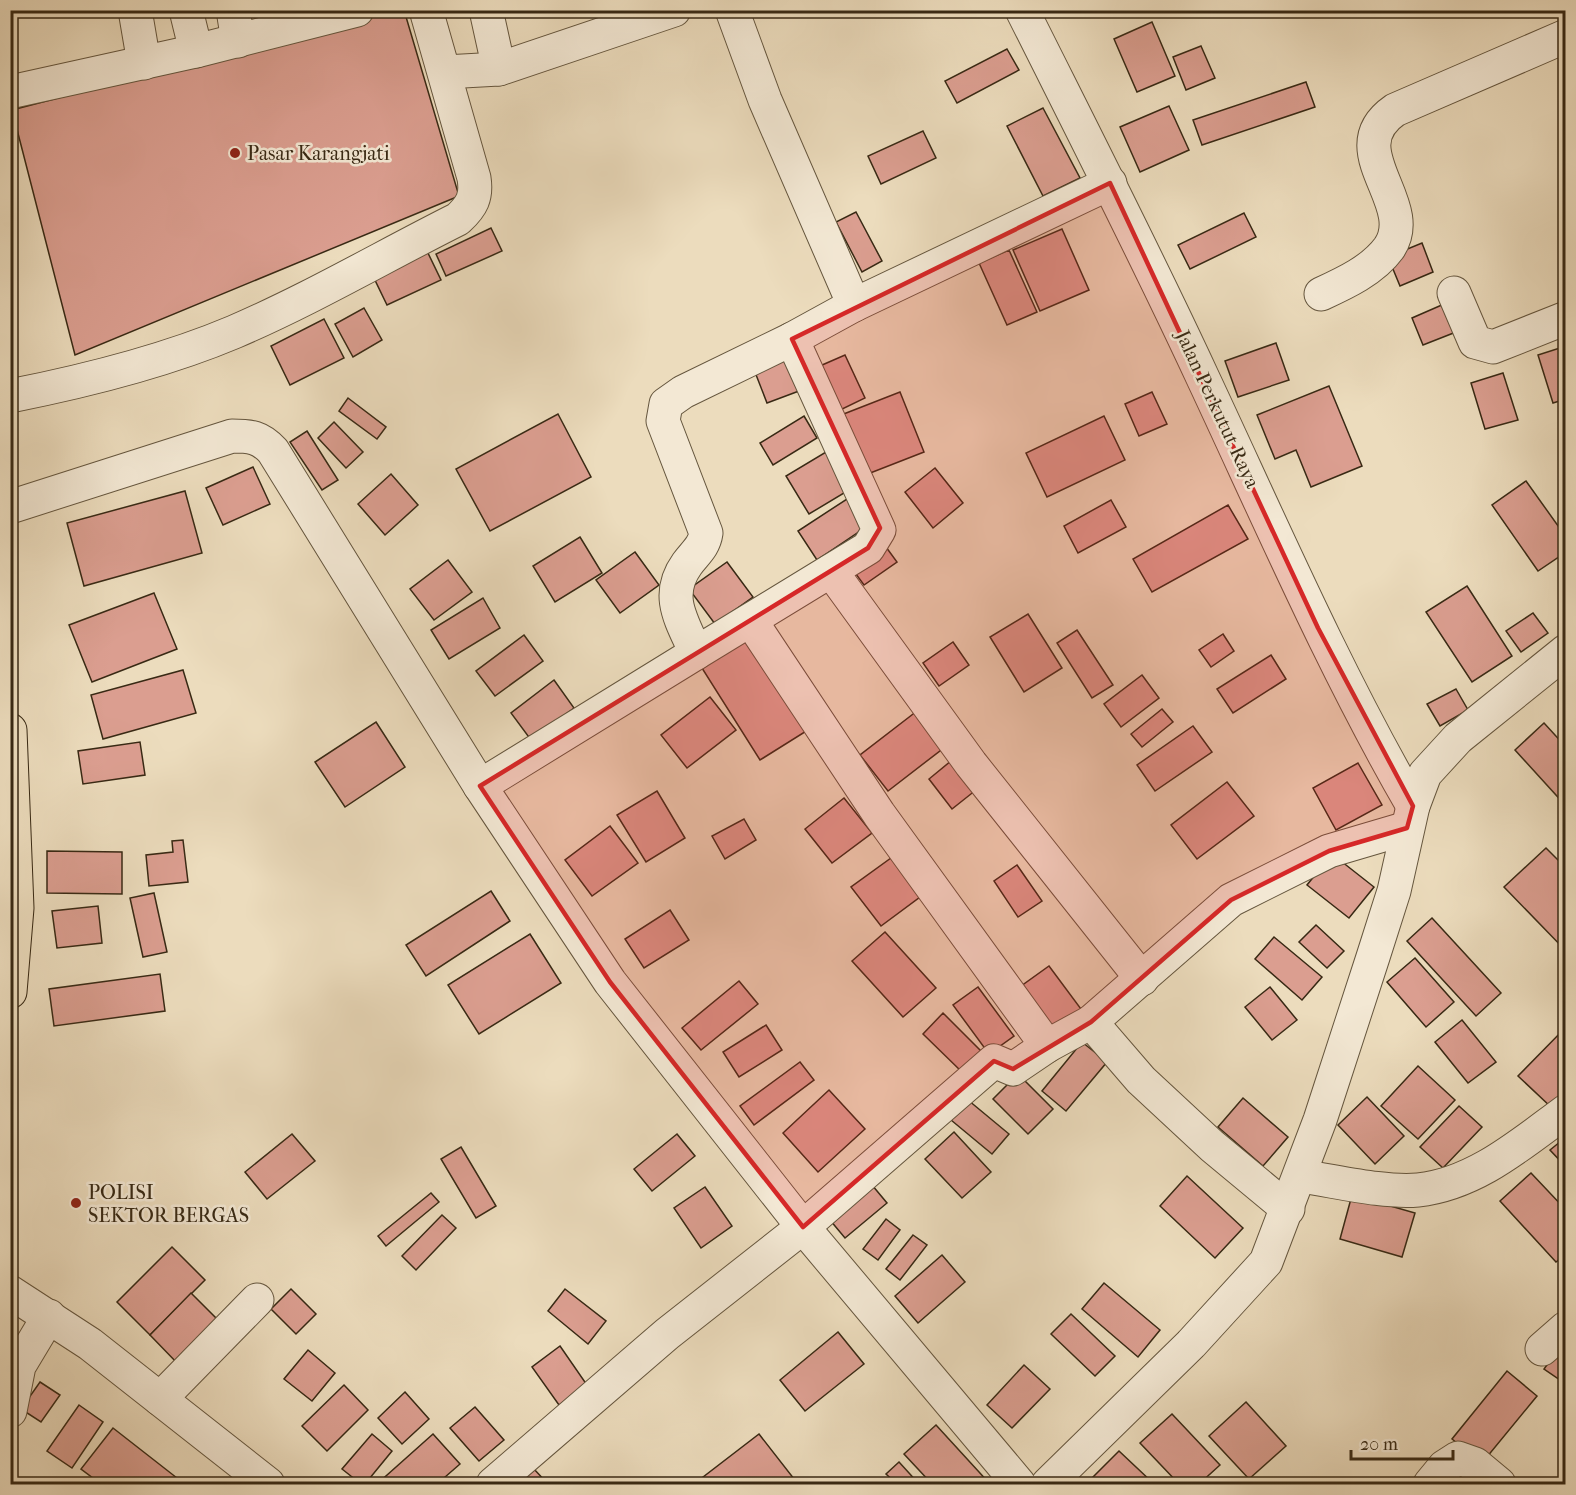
<svg xmlns="http://www.w3.org/2000/svg" width="1576" height="1495" viewBox="0 0 1576 1495" font-family="'IM FELL French Canon',serif">
<rect width="100%" height="100%" fill="#ecdcbd"/>
<filter id="stains"><feTurbulence type="fractalNoise" baseFrequency=".00333" numOctaves="4"/><feColorMatrix values="0 0 0 0 .2 0 0 0 0 .09 0 0 0 0 .02 0 0 0 .5 -.17"/></filter>
<radialGradient id="worn" r=".72"><stop offset=".6" stop-color="#630" stop-opacity="0"/><stop offset="1" stop-color="#630" stop-opacity=".3"/></radialGradient>
<!-- building -->
<g fill="#db9e90" stroke="#382914" stroke-width="1.5">
<polygon points="394,10 404,10 459,196 75,355 12,110"/>
<polygon points="1152,22 1175,76 1137,92 1114,39"/>
<polygon points="1201,46 1215,78 1186,90 1173,57"/>
<polygon points="1007,49 1019,70 957,103 945,81"/>
<polygon points="1306,82 1315,107 1202,145 1193,120"/>
<polygon points="1169,106 1189,150 1140,172 1120,127"/>
<polygon points="1043,108 1080,178 1043,196 1007,126"/>
<polygon points="923,131 936,158 881,184 868,156"/>
<polygon points="856,212 882,261 862,272 836,222"/>
<polygon points="1244,213 1256,237 1190,269 1178,245"/>
<polygon points="491,228 502,251 446,276 436,254"/>
<polygon points="1062,229 1089,290 1040,311 1013,250"/>
<polygon points="1422,243 1433,272 1400,286 1388,257"/>
<polygon points="1009,250 1037,312 1007,325 979,263"/>
<polygon points="427,251 441,280 387,305 373,276"/>
<polygon points="1444,304 1456,332 1423,345 1412,318"/>
<polygon points="364,308 382,340 353,357 335,324"/>
<polygon points="324,319 344,358 290,385 271,346"/>
<polygon points="1276,343 1289,380 1238,397 1225,361"/>
<polygon points="1566,346 1566,399 1553,403 1538,355"/>
<polygon points="785,355 799,391 767,403 753,367"/>
<polygon points="845,355 865,398 834,413 813,369"/>
<polygon points="1503,373 1518,420 1485,429 1471,383"/>
<polygon points="1329,386 1362,466 1311,487 1296,450 1275,459 1257,415"/>
<polygon points="900,392 924,452 860,477 836,417"/>
<polygon points="1152,392 1167,424 1139,436 1125,404"/>
<polygon points="348,398 386,427 377,439 339,411"/>
<polygon points="558,414 591,477 490,531 456,469"/>
<polygon points="804,416 817,438 773,465 760,443"/>
<polygon points="1104,416 1125,460 1047,497 1026,453"/>
<polygon points="334,422 363,452 346,468 318,438"/>
<polygon points="307,431 338,480 322,490 290,442"/>
<polygon points="831,449 854,487 809,514 786,476"/>
<polygon points="253,467 270,504 223,525 206,488"/>
<polygon points="935,468 963,503 933,528 905,492"/>
<polygon points="391,474 418,505 385,535 358,504"/>
<polygon points="1526,481 1566,537 1566,552 1538,571 1492,505"/>
<polygon points="185,491 202,553 84,586 67,523"/>
<polygon points="847,499 866,527 817,560 798,531"/>
<polygon points="1111,500 1126,527 1078,553 1064,526"/>
<polygon points="1228,505 1248,539 1152,592 1133,559"/>
<polygon points="580,537 602,573 555,602 533,566"/>
<polygon points="886,547 897,562 864,585 853,570"/>
<polygon points="635,552 659,585 620,613 596,580"/>
<polygon points="448,560 472,592 434,620 410,589"/>
<polygon points="727,562 753,597 715,624 689,589"/>
<polygon points="1467,586 1512,656 1472,682 1426,612"/>
<polygon points="154,593 177,649 92,682 69,625"/>
<polygon points="483,598 500,628 449,659 431,630"/>
<polygon points="1533,613 1548,633 1521,652 1506,631"/>
<polygon points="1028,614 1062,668 1024,692 990,637"/>
<polygon points="743,628 808,730 760,760 695,657"/>
<polygon points="1077,630 1113,685 1092,698 1057,643"/>
<polygon points="1223,634 1234,651 1211,667 1199,650"/>
<polygon points="524,635 543,661 495,696 476,671"/>
<polygon points="953,642 969,665 939,686 923,663"/>
<polygon points="1271,655 1286,679 1233,713 1217,689"/>
<polygon points="183,670 196,713 103,739 91,695"/>
<polygon points="1142,675 1159,698 1121,727 1104,704"/>
<polygon points="554,680 574,708 531,740 511,713"/>
<polygon points="1456,689 1468,710 1440,726 1427,704"/>
<polygon points="710,697 736,730 687,768 661,735"/>
<polygon points="1162,709 1173,722 1142,747 1131,734"/>
<polygon points="917,711 945,747 888,791 860,755"/>
<polygon points="376,722 405,767 345,807 315,762"/>
<polygon points="1544,723 1566,747 1566,806 1515,750"/>
<polygon points="1193,726 1212,752 1155,791 1137,765"/>
<polygon points="140,742 145,775 83,784 78,751"/>
<polygon points="957,756 981,786 952,809 929,779"/>
<polygon points="1358,763 1382,805 1336,830 1313,788"/>
<polygon points="1227,782 1254,816 1197,859 1171,825"/>
<polygon points="657,791 685,838 646,862 617,815"/>
<polygon points="844,798 872,833 832,863 805,829"/>
<polygon points="744,819 756,840 725,859 712,836"/>
<polygon points="610,826 638,863 592,896 565,860"/>
<polygon points="183,840 188,882 149,886 146,855 173,852 172,841"/>
<polygon points="1546,848 1566,868 1566,951 1504,887"/>
<polygon points="47,851 122,852 122,894 47,893"/>
<polygon points="1332,854 1374,887 1349,918 1307,885"/>
<polygon points="891,858 920,897 881,926 851,887"/>
<polygon points="1017,865 1042,901 1018,917 994,881"/>
<polygon points="491,891 510,921 426,976 406,945"/>
<polygon points="154,893 167,952 143,957 130,898"/>
<polygon points="98,906 102,943 57,948 52,911"/>
<polygon points="670,910 689,940 644,968 625,939"/>
<polygon points="1432,918 1501,993 1476,1016 1407,941"/>
<polygon points="1316,925 1344,951 1327,968 1299,942"/>
<polygon points="885,932 936,988 903,1017 852,961"/>
<polygon points="530,934 561,983 479,1034 448,985"/>
<polygon points="1274,937 1322,977 1302,1000 1255,959"/>
<polygon points="1415,958 1454,1002 1426,1027 1387,982"/>
<polygon points="1049,966 1081,1009 1050,1032 1017,989"/>
<polygon points="160,974 165,1011 54,1026 49,989"/>
<polygon points="739,981 758,1004 701,1050 682,1028"/>
<polygon points="978,987 1014,1036 989,1054 953,1005"/>
<polygon points="1270,987 1297,1020 1272,1040 1245,1007"/>
<polygon points="943,1013 983,1053 963,1073 923,1034"/>
<polygon points="1462,1020 1496,1062 1468,1083 1435,1042"/>
<polygon points="766,1025 782,1050 739,1077 723,1052"/>
<polygon points="1566,1027 1566,1094 1552,1108 1518,1076"/>
<polygon points="1082,1042 1107,1062 1066,1111 1042,1091"/>
<polygon points="800,1062 814,1080 754,1125 740,1106"/>
<polygon points="1418,1066 1455,1100 1418,1139 1381,1106"/>
<polygon points="1018,1074 1053,1109 1028,1134 993,1099"/>
<polygon points="829,1090 865,1129 818,1172 783,1133"/>
<polygon points="1367,1097 1404,1136 1375,1164 1338,1125"/>
<polygon points="1243,1098 1288,1137 1263,1166 1218,1127"/>
<polygon points="968,1100 1009,1134 992,1154 951,1120"/>
<polygon points="1459,1106 1482,1127 1443,1168 1420,1147"/>
<polygon points="954,1132 991,1172 962,1198 925,1159"/>
<polygon points="292,1134 315,1161 267,1199 245,1172"/>
<polygon points="677,1134 695,1156 652,1191 634,1169"/>
<polygon points="1566,1137 1566,1167 1550,1150"/>
<polygon points="461,1147 496,1206 476,1218 441,1159"/>
<polygon points="1531,1173 1566,1210 1566,1254 1556,1262 1500,1201"/>
<polygon points="1187,1176 1243,1228 1215,1258 1160,1206"/>
<polygon points="872,1185 887,1203 845,1238 830,1220"/>
<polygon points="705,1187 732,1226 701,1248 674,1208"/>
<polygon points="431,1193 439,1202 386,1246 378,1236"/>
<polygon points="1352,1195 1415,1213 1402,1257 1340,1239"/>
<polygon points="442,1215 456,1228 416,1270 402,1256"/>
<polygon points="886,1219 900,1230 878,1260 863,1249"/>
<polygon points="913,1235 927,1245 900,1280 886,1269"/>
<polygon points="172,1247 205,1280 150,1335 117,1302"/>
<polygon points="942,1255 965,1282 918,1323 895,1296"/>
<polygon points="1104,1283 1160,1330 1138,1357 1082,1309"/>
<polygon points="291,1289 316,1314 296,1334 271,1309"/>
<polygon points="565,1289 606,1321 588,1344 548,1311"/>
<polygon points="191,1293 221,1323 179,1365 150,1335"/>
<polygon points="1071,1314 1115,1356 1095,1376 1051,1334"/>
<polygon points="838,1332 864,1364 805,1411 780,1380"/>
<polygon points="1562,1344 1566,1346 1566,1384 1544,1369"/>
<polygon points="560,1346 587,1385 559,1405 532,1367"/>
<polygon points="308,1350 335,1373 312,1401 284,1379"/>
<polygon points="1024,1365 1050,1389 1012,1428 987,1405"/>
<polygon points="1507,1371 1537,1396 1482,1463 1452,1439"/>
<polygon points="40,1382 60,1395 41,1422 21,1409"/>
<polygon points="344,1385 368,1410 327,1451 302,1426"/>
<polygon points="405,1392 429,1419 402,1444 378,1418"/>
<polygon points="1246,1402 1286,1446 1249,1479 1209,1436"/>
<polygon points="79,1405 103,1422 72,1468 47,1451"/>
<polygon points="475,1407 504,1440 479,1461 450,1428"/>
<polygon points="1172,1414 1220,1465 1199,1484 1179,1484 1140,1443"/>
<polygon points="936,1425 990,1484 932,1484 904,1454"/>
<polygon points="113,1428 177,1478 172,1484 101,1484 81,1469"/>
<polygon points="372,1434 392,1451 365,1484 361,1484 342,1469"/>
<polygon points="433,1434 460,1464 437,1484 377,1484"/>
<polygon points="759,1434 798,1484 694,1484"/>
<polygon points="1119,1451 1154,1484 1086,1484"/>
<polygon points="899,1462 919,1484 897,1484 886,1474"/>
<polygon points="533,1468 548,1484 514,1484"/>
</g>
<g fill="none" stroke-linecap="round" stroke-linejoin="round">
<defs>
<g id="minor">
<polyline points="135,10 144,63"/>
<polyline points="186,10 196,51"/>
<polyline points="233,10 238,41"/>
<polyline points="486,10 499,69"/>
<polyline points="732,10 765,100 854,305"/>
<path d="M 1022,10 C 1083,132 1145,253 1202,376 C 1270,521 1333,668 1413,806"/>
<polyline points="445,72 499,69 674,10"/>
<polyline points="10,92 196,51 357,10"/>
<polyline points="1454,293 1475,342 1493,347 1566,318"/>
<path d="M 1321,294 C 1345,283 1373,270 1389,248 C 1420,203 1337,150 1395,110 L 1566,36"/>
<path d="M 10,396 C 86,381 163,362 234,332 C 311,299 384,256 458,219 C 472,206 477,197 474,178 L 426,10"/>
<path d="M 10,507 L 232,436 C 251,436 260,437 273,451 L 480,786 L 610,982 L 803,1227 L 1019,1484"/>
<polyline points="831,571 971,764 1142,979"/>
<polyline points="751,621 879,814 1047,1046"/>
<polyline points="696,653 868,548 879,530 792,339"/>
<path d="M 480,786 L 696,653 C 682,621 664,596 687,564 C 695,553 704,547 706,533 L 663,421 L 666,404 L 683,392 L 792,339 L 854,305 L 1110,183"/>
<polyline points="1091,1022 1141,1080 1212,1146 1288,1209"/>
<path d="M 1300,1176 C 1336,1181 1383,1193 1418,1190 C 1475,1184 1521,1144 1566,1111"/>
<polyline points="10,1292 90,1344 268,1484"/>
<polyline points="1542,1349 1566,1328"/>
<polyline points="160,1399 257,1300"/>
<polyline points="10,1411 19,1366 49,1316"/>
<polyline points="493,1484 667,1334 803,1227 994,1061 1013,1069 1047,1046 1091,1022 1231,900 1329,851 1407,828"/>
<polyline points="1048,1484 1191,1344 1266,1262 1320,1120 1373,957 1394,891 1413,806 1425,774 1458,738 1566,651"/>
<polyline points="1430,1484 1444,1467 1458,1458 1475,1464 1499,1484"/>
</g>
<polyline id="highway" points="10,730 17,908 10,992"/>
</defs>
<!-- minor casing -->
<use href="#minor" stroke="#65563e" stroke-width="35"/>
<!-- highway casing -->
<use href="#highway" stroke="#382914" stroke-width="35"/>
<!-- minor -->
<use href="#minor" stroke="#f3e8d4" stroke-width="33"/>
<!-- highway -->
<use href="#highway" stroke="#ecdcbd" stroke-width="33"/>
</g>
<!-- marked area -->
<path fill="#d62828" fill-opacity="0.2" stroke="#d62828" stroke-width="4.5" stroke-linejoin="round" d="M 1110,183 L 1318,628 L 1413,806 L 1407,828 L 1329,851 L 1231,900 L 1091,1022 L 1013,1069 L 994,1061 L 803,1227 L 610,982 L 480,786 L 868,548 L 880,528 L 792,339 Z"/>
<!-- markers -->
<g fill="#8f2418" stroke="#f3e8d4" stroke-width="2">
<circle cx="235" cy="153" r="6"/>
<circle cx="76" cy="1203" r="6"/>
</g>
<g text-anchor="middle" stroke-width="5" stroke-linejoin="round" paint-order="stroke">
<!-- poi labels -->
<g font-size="20" fill="#382914" stroke="#f3e8d4" text-anchor="start">
<text x="247" y="160">Pasar Karangjati</text>
<text x="88" y="1199">POLISI<tspan x="88" dy="23">SEKTOR BERGAS</tspan></text>
</g>
<!-- street labels -->
<g font-size="20" fill="#382914" stroke="#f3e8d4">
<text transform="translate(1218 409) rotate(65)" y="7">Jalan Perkutut Raya</text>
</g>
</g>
<!-- margin -->
<rect width="1576" height="1495" fill="none" stroke="#ecdcbd" stroke-width="36"/>
<rect x="12" y="12" width="1552" height="1471" fill="none" stroke="#382914" stroke-width="3"/>
<rect x="18" y="18" width="1540" height="1459" fill="none" stroke="#382914" stroke-width="1.5"/>
<!-- scale -->
<path d="M1351 1450v9h102v-9" fill="none" stroke="#382914" stroke-width="3"/>
<text x="1360" y="1450" font-size="18" fill="#382914" stroke="#f3e8d4" stroke-width="4.5" paint-order="stroke">20 m</text>
<rect width="100%" height="100%" filter="url(#stains)"/>
<rect width="100%" height="100%" fill="url(#worn)"/>
</svg>
